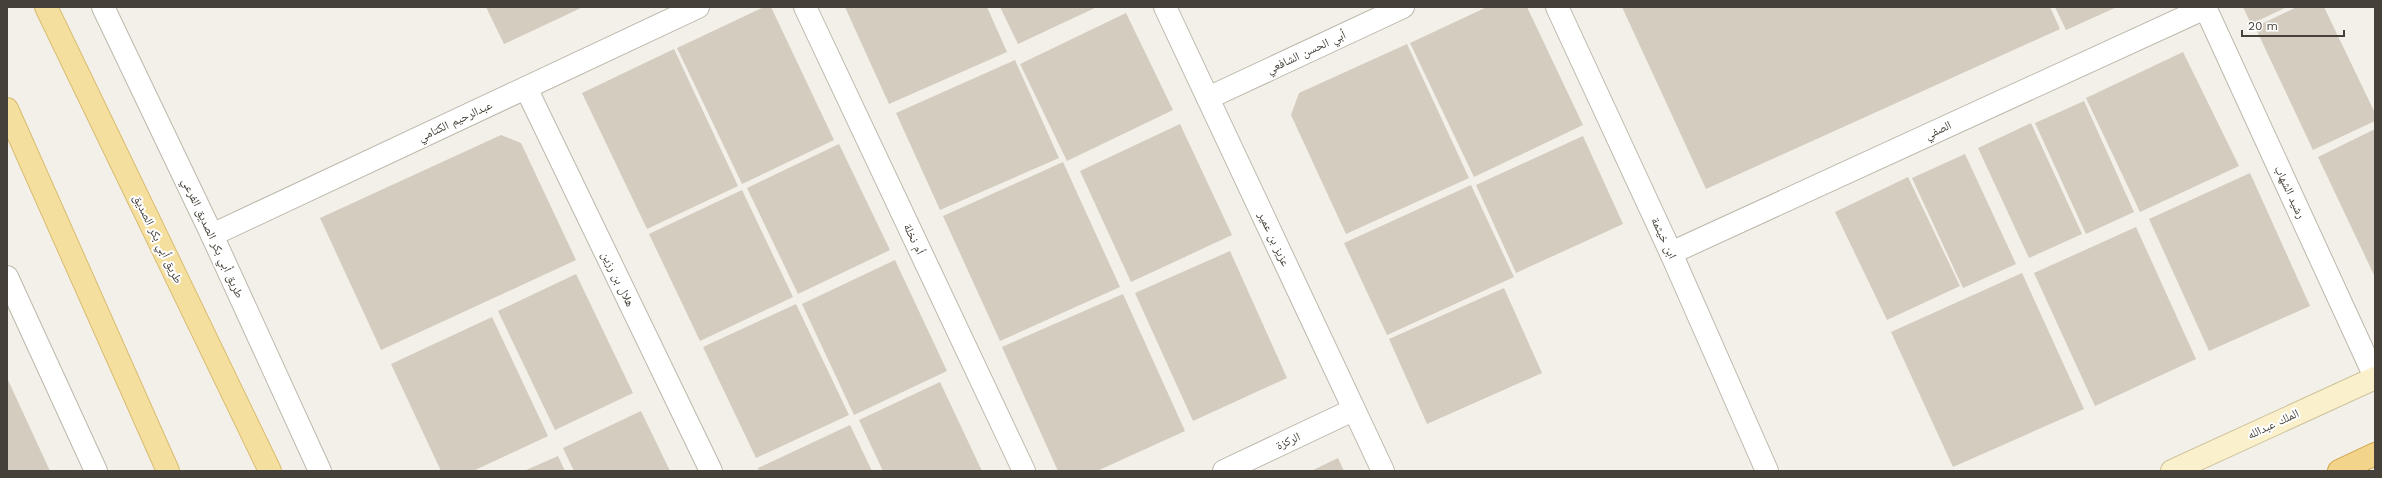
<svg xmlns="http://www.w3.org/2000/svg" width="2382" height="478" viewBox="0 0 2382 478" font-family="'Work Sans','Noto Naskh Arabic',sans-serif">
<rect width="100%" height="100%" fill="#f3f0e9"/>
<!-- building -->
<g fill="#d3ccbf">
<polygon points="486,7 583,7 504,44"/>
<polygon points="764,7 771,7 834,140 742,184 677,48"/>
<polygon points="845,7 987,7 1007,52 889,104"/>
<polygon points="1000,7 1097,7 1018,44"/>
<polygon points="1487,7 1527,7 1583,125 1474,177 1410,43"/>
<polygon points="1622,7 2050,7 2060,29 1706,189"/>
<polygon points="2055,7 2117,7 2066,30"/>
<polygon points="2243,7 2287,7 2251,24"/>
<polygon points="2297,7 2324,7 2375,113 2375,121 2313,150 2255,27"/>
<polygon points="1126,13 1173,110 1067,161 1020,64"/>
<polygon points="1407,44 1469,178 1346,234 1291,115 1299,93"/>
<polygon points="674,49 738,186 647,229 582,93"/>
<polygon points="2183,52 2239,166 2140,212 2086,98"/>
<polygon points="1015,60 1059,158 940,210 896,113"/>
<polygon points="2084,101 2134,212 2086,234 2035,123"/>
<polygon points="2031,123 2082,234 2029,258 1978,148"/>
<polygon points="1180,124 1232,235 1131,282 1080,171"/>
<polygon points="2375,129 2375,277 2318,157"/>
<polygon points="501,135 521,143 576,260 381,350 320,218"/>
<polygon points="1583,136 1623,224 1516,273 1476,185"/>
<polygon points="839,144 890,250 798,294 747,188"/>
<polygon points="1965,154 2016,264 1963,288 1912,178"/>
<polygon points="1063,162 1120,287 1000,341 943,216"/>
<polygon points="2250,173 2310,306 2209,351 2149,219"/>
<polygon points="1908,177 1960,286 1887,320 1835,212"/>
<polygon points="1471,185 1514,277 1387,335 1344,243"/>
<polygon points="742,190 793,297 700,341 649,234"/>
<polygon points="2136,227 2196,359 2095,406 2034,273"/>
<polygon points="1230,251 1287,378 1193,421 1135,293"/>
<polygon points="895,260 947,371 854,415 802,304"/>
<polygon points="2022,273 2084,409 1953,467 1891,332"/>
<polygon points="576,274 633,393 555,430 498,311"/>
<polygon points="1504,288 1542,373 1427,424 1389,339"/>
<polygon points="1123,294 1185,431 1097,471 1058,471 1002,347"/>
<polygon points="796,304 849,415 756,458 703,347"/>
<polygon points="492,317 548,436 473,471 441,471 391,364"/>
<polygon points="7,378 50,471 7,471"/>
<polygon points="940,382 982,471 883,471 859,420"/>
<polygon points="641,411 670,471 574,471 563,448"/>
<polygon points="850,425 872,471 759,471 758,468"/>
<polygon points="558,456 565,471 524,471"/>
<polygon points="1338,458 1344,471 1311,471"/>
</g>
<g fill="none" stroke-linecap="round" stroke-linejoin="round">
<defs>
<g id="minor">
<polyline points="805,7 1024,471"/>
<polyline points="1165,7 1383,471"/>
<polyline points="1557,7 1671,253 1767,471"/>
<polyline points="2205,7 2375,377"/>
<polyline points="526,88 711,471"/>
<polyline points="1208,98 1403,7"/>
<polyline points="212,235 698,7"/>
<polyline points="1671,253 2205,8"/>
<polyline points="1224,471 1353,410"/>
</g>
<g id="tertiary">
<polyline points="103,7 212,235 320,471"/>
<polyline points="7,277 96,471"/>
</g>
<polyline id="secondary" points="2172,471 2375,378"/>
<g id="primary">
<polyline points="46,7 270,471"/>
<polyline points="7,109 168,471"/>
</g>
<polyline id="trunk" points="2339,471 2375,454"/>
</defs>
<!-- minor casing -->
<use href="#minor" stroke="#bdb8ac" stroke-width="24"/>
<!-- tertiary casing -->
<use href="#tertiary" stroke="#bdb8ac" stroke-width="24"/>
<!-- secondary casing -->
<use href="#secondary" stroke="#cec39c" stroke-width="24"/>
<!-- primary casing -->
<use href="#primary" stroke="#d9bc70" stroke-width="24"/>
<!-- trunk casing -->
<use href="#trunk" stroke="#cfa046" stroke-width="24"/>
<!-- minor -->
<use href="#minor" stroke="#fff" stroke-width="22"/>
<!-- tertiary -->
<use href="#tertiary" stroke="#fff" stroke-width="22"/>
<!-- secondary -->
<use href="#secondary" stroke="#faf0cc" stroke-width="22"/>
<!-- primary -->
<use href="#primary" stroke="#f5df9f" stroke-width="22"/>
<!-- trunk -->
<use href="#trunk" stroke="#f2d58a" stroke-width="22"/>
</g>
<g text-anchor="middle" stroke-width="4" stroke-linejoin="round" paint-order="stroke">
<!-- street labels -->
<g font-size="12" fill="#454038" stroke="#fff">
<text transform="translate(1306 52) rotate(-25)" y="4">أبي الحسن الشافعي</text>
<text transform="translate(455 121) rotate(-25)" y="4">عبدالرحيم الكتامي</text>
<text transform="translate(1938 130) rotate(-25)" y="4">الصفي</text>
<text transform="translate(2290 192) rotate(65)" y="4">رشيد الشهاب</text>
<text transform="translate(213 238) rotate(65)" y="4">طريق أبي بكر الصديق الفرعي</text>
<text transform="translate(1664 238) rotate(65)" y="4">ابن خيثمة</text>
<text transform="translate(158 239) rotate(64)" y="4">طريق أبي بكر الصديق</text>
<text transform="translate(914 239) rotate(65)" y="4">أم نخلة</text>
<text transform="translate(1274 239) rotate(65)" y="4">عزيز بن عمير</text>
<text transform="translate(618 279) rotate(64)" y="4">هلال بن رزين</text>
<text transform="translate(2273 424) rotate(-25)" y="4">الملك عبدالله</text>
<text transform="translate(1288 441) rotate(-25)" y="4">الركزة</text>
</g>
</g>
<!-- border -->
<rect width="2382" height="478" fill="none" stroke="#454038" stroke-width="16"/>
<!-- scale -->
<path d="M2242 30v6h102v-6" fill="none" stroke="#454038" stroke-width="2"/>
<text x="2248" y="30" font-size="12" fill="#454038" stroke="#ffffff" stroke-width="3" paint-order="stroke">20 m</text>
</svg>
